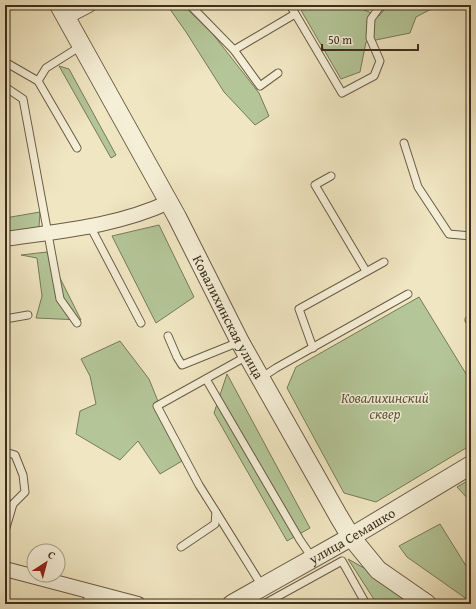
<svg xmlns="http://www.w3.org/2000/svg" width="476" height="609" viewBox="0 0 476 609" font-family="'Gentium Book Plus',serif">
<rect width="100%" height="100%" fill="#f0e6c2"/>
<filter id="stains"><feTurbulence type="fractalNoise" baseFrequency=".005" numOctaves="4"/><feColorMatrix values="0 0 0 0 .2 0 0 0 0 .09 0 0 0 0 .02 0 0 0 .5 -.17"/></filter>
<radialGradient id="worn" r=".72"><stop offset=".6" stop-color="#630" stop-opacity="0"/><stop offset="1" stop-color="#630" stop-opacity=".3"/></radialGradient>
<!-- green -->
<g fill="#b4c698" stroke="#787a5a">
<polygon points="167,5 183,5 212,33 259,93 269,116 255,125 224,92 186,32"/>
<polygon points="300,5 364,5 364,10 379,16 388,5 439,5 416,17 410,33 366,42 360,72 341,79 302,12"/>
<polygon points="59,66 69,69 116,155 111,158"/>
<polygon points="40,212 39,228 5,233 5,218"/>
<polygon points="159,225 194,297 156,323 112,236"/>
<polygon points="47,252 81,320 36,318 42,296 37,258 21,255"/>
<polygon points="419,297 471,382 471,445 376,502 344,493 287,388 296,367"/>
<polygon points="120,341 149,379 182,461 160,474 138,441 120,460 76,434 80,411 96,404 90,376 81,359"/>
<polygon points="227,374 310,528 287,541 214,413"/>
<polygon points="471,479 471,502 457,487"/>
<polygon points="440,524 471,574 471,602 407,557 399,546"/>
<polygon points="348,559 364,568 415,604 377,604"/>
</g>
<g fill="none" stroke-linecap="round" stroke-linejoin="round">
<defs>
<g id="service">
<polyline points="190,5 234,50 260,86 278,73"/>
<polyline points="290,5 342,93 374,76 380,61 370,38 371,19 381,5"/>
<polyline points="234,50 295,14"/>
<polyline points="5,62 38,81 77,148"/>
<polyline points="38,81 46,68 81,46"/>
<polyline points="5,87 23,99 60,299 77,323"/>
<polyline points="404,143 418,187 449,234 471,236"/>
<polyline points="331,176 315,185 366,271"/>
<polyline points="90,226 141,323"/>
<polyline points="5,319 28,315"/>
<polyline points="469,320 471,319"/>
<polyline points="168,336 177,357 182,365 239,342"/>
<polyline points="313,348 299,309 384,262"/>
<polyline points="261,378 276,368 408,294"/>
<polyline points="206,379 300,540 313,559"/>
<polyline points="5,452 15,455 23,475 25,492 13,504 5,531"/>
<polyline points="216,512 262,586"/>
<polyline points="181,547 215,524 216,512 199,485 157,406 247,356"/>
<polyline points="87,604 89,591"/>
<polyline points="264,604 342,561 366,604"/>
</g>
<g id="minor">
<polyline points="66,17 89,5"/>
<path d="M 5,239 C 60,231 118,226 169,202"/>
<polyline points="5,569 138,604"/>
</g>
<g id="tertiary">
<path id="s1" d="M 59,5 L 177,217 L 240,342 L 339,517 L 351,537 L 378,570 L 427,604"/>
<path id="s2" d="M 232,604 L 351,537 L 471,465"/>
</g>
</defs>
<!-- service casing -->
<use href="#service" stroke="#6a5c46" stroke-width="9"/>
<!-- minor casing -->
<use href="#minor" stroke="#6a5c46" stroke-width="16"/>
<!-- tertiary casing -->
<use href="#tertiary" stroke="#6a5c46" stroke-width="20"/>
<!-- service -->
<use href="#service" stroke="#f5efd7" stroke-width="7"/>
<!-- minor -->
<use href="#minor" stroke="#f5efd7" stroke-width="14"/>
<!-- tertiary -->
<use href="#tertiary" stroke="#f5efd7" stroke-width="18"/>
</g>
<g text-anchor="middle" stroke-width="3" stroke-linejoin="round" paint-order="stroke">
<!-- street labels -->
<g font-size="14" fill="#3d2e1d" stroke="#f5efd7">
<text dy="5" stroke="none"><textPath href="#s1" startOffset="355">Ковалихинская улица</textPath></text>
<text dy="5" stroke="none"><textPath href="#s2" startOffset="138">улица Семашко</textPath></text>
</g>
<!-- park labels -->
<g font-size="14" font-style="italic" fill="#5b543c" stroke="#f5efd7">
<text x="385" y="403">Ковалихинский<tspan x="385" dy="16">сквер</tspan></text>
</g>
</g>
<!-- margin -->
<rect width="476" height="609" fill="none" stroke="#f0e6c2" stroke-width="20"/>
<rect x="6" y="6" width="464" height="597" fill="none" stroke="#3d2e1d" stroke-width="2"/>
<rect x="10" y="10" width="456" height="589" fill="none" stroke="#3d2e1d"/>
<!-- north arrow -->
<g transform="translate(46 563) rotate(36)"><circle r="19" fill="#f5efd7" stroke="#aba28d"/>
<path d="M0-3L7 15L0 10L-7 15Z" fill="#8f2418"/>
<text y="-6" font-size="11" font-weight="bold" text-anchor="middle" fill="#3d2e1d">С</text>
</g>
<!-- scale -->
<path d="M322 44v6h96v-6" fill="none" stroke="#3d2e1d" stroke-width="2"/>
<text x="328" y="44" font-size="12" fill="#3d2e1d" stroke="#f5efd7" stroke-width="3" paint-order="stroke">50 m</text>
<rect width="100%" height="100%" filter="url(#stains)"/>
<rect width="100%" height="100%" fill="url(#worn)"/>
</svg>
